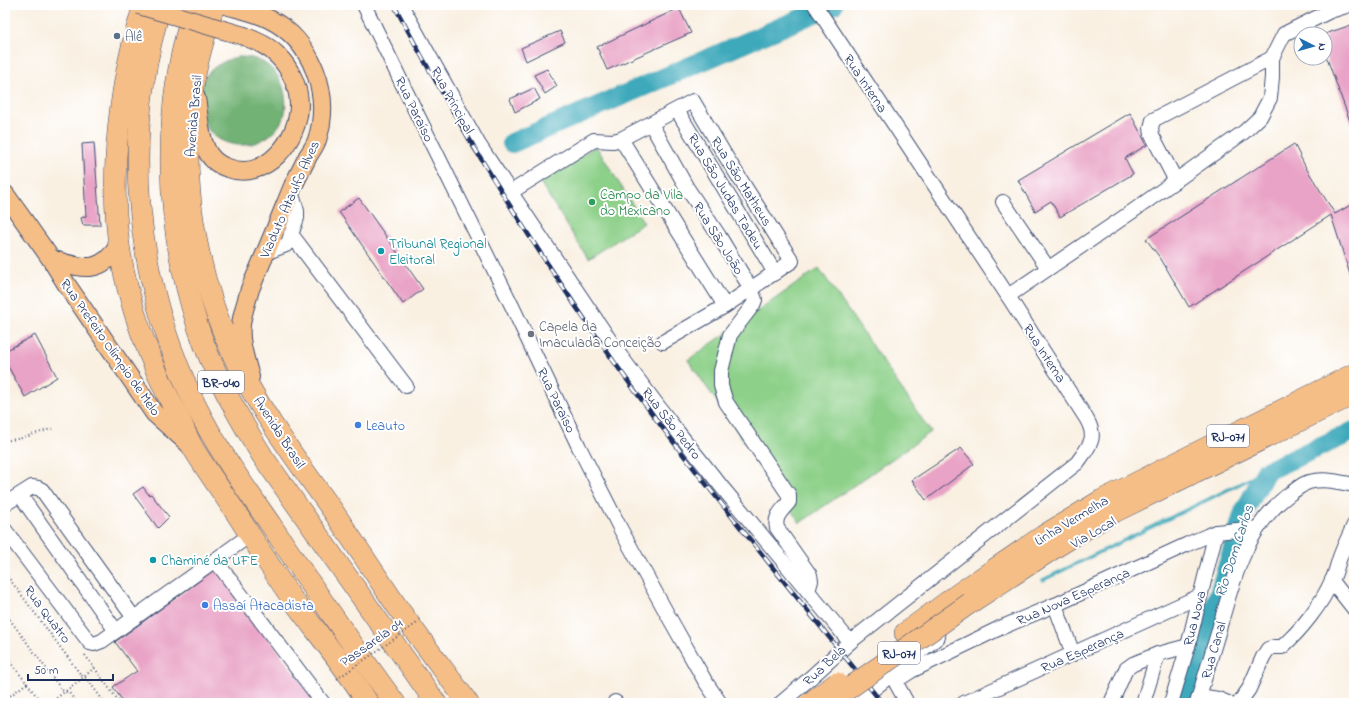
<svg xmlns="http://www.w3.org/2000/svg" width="1359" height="708" viewBox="0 0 1359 708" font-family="'Indie Flower',sans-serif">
<rect width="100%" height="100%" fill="#fff"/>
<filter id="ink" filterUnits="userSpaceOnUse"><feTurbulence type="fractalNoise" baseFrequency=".025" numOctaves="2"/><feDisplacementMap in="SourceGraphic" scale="8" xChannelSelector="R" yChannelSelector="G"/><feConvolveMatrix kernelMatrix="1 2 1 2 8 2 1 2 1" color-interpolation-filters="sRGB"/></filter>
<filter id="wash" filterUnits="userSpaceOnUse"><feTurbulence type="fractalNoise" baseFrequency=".012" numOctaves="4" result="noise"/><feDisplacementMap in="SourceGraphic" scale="16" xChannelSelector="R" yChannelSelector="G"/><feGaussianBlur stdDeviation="0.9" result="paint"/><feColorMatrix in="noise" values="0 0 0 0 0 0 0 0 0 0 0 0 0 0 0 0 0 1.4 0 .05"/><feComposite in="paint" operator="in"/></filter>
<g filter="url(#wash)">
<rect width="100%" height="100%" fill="#f9f0e2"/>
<!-- green -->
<g fill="#8dd089" stroke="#548074">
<polygon points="596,146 644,223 588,259 540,182"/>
<polygon points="819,268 931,432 800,523 688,360"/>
</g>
<!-- forest -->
<path fill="#72b275" stroke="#46706a" d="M 237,57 C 242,57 248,57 252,58 C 277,64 289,89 285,113 C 282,124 273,135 262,140 C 243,150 217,145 206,126 C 202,120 204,108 203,102 C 203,96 201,86 203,81 C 210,67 223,61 237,57 Z"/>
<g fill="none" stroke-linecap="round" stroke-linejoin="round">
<!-- stream -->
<polyline stroke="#3ca9bb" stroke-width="3.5" points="1043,580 1266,471"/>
<!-- river -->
<g stroke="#3ca9bb" stroke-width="20">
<polyline points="512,143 833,5"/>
<polyline points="1186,703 1244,512 1266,471 1354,431"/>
</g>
</g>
<g id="blocks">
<!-- building -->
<g fill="#e9a3c6">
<polygon points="679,8 691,33 607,70 597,47"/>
<polygon points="1354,24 1354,132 1325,53 1325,34"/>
<polygon points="560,31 565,42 526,61 521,48"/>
<polygon points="547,69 557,86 545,94 534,75"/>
<polygon points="534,88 540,99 515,112 510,99"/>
<polygon points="1130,113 1147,145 1125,158 1133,174 1060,217 1051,201 1035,211 1018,180"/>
<polygon points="94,143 100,225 83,225 81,218 86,216 82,144"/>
<polygon points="1294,144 1306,168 1335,214 1354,203 1354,287 1331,215 1189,307 1161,259 1146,239"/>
<polygon points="359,198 423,289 403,304 339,212"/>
<polygon points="35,335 57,377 25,397 5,361 5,351"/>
<polygon points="961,448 974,464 926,500 912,480"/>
<polygon points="143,487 149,495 151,494 169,517 158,528 133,494"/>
<polygon points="217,568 317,703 124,703 113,687 137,671 115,642"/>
</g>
</g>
</g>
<g filter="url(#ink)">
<use href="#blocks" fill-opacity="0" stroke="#3c4c72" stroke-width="1"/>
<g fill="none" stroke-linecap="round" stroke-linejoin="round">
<defs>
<g id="minor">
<polyline points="364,5 415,110 512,306 579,447 621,530 670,619 705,681 720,703"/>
<polyline points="401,5 479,145 619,354 670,422 721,486 850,642"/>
<polyline points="677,110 775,273"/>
<path d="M 651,124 L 687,188 L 719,236 L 751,289 L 755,300 L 753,305 L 730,335 L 721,371 L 721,386 L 726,402 L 789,495 L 789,502 C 782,511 774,516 777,528 L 810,575 L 811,581 L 808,591"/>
<polyline points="621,139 725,306"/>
<polyline points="1176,181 1152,135 1151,128 1153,120 1272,58"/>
<polyline points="511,192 594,140 613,141 621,139 693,101 728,160 792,261 725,306 663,342"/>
<polyline points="1003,202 1048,268"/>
<polyline points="291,234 406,386"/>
<polyline points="265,253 286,245 288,243 297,218 297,211 291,191"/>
<polyline points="1008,296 1133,211 1244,132 1260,117 1270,98 1272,77 1272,58 1284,34 1330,11 1349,5"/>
<polyline points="20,495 116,631"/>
<polyline points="5,504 32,487 38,488 42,490 134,618"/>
<polyline points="5,530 90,643 94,644 102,641 250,535"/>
<polyline points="215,560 323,703"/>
<polyline points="1332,581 1354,609"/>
<polyline points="1055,605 1073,654"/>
<polyline points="897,680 911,671 1000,628 1055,605 1188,544 1216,532 1258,528"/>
<polyline points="895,681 907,703"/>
<polyline points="1199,696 1218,699 1228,703"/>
<polyline points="615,702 616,703"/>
<path d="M 781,703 L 808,680 L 850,642 L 1077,463 C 1090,445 1098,438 1086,418 L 1008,296 L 815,5"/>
<polyline points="856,703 938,637"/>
<polyline points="964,703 1200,596"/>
<polyline points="1111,703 1126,669 1133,664 1158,654"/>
<polyline points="1143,703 1158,654 1188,646"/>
<polyline points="1171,703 1188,646 1216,532"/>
<path d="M 1197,703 C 1204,680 1211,656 1218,633 C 1232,583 1246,525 1291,493 C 1297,489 1302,484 1309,482 C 1326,478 1338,482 1354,485"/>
<path d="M 1239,703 L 1249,689 L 1263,657 L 1268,649 L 1274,647 L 1282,647 C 1301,630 1322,604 1332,580 C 1336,573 1337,565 1340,557 C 1344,546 1349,536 1354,525"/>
</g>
<g id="major">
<path d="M 225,5 C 239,9 255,12 269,19 C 312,40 332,94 317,140 C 315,146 311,151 308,156 C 303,166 298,176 293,186 C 279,220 265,255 250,289 C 247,301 242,313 241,325 C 239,343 246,361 250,377"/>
<path d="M 196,98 C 199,114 199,134 206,149 C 210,158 218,165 228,168 C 265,182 299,140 299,105 C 299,87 290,68 278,56 C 269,46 256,41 244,36"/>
<polyline points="5,194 51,259 67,285 154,413 190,445"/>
<path d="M 51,259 C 81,268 100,276 119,245"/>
</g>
<g id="highway">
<path d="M 144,5 C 120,77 109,170 119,245 C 128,307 151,365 180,420 C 184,429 188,439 193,448 C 207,471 223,493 238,516 C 256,544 274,573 293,600 C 318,634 345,667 368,703"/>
<path d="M 161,5 C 121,138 134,279 195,404 C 216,447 244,486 271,525 C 311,585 352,645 395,703"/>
<path d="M 195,5 C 161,108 164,224 198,327 C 213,373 238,416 263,457 L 436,703"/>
<path d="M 214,5 C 207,30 198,55 194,81 C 178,174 195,274 235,359 C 260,412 299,463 333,511 C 354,542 375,574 396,605 C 419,638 444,670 468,703"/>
<polyline points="970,603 1059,545 1110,514 1354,394"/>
<polyline points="905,633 958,594 1043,536 1102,500 1354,374"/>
</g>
</defs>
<!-- minor casing -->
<use href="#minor" stroke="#3c4c72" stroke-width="16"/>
<!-- major casing -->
<use href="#major" stroke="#3c4c72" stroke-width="20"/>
<!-- highway casing -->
<use href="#highway" stroke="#3c4c72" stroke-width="22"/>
<!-- path -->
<g stroke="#3c4c72" stroke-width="2" stroke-dasharray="1 3" stroke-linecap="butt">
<polyline points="5,441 22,438 54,428"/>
<polyline points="5,573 81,675 87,679 105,703"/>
<polyline points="5,613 62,690 70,694 77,703"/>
<polyline points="5,655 42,703"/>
<polyline points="85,655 120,703"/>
<polyline points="5,695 11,703"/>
<polyline points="7,698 27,683"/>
<polyline points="50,703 84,677 95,667"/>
</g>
<!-- minor -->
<use href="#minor" stroke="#fff" stroke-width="14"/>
<!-- major -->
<use href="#major" stroke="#f6be87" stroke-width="18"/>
<!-- highway -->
<use href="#highway" stroke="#f6be87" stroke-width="21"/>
<defs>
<path id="rail" d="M 394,5 C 460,130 535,250 617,366 C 700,482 793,591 882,703"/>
</defs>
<!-- rail casing -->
<use href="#rail" stroke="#1b2f5e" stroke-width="4.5"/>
<!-- rail -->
<use href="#rail" stroke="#fff" stroke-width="3" stroke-dasharray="9" stroke-linecap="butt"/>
<defs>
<polyline id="major-bridge" points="139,5 244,36"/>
<g id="highway-bridge">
<polyline points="810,703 837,683"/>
<polyline points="828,703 970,603"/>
</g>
</defs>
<!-- major-bridge casing -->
<use href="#major-bridge" stroke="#3c4c72" stroke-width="20" stroke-linecap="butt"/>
<!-- highway-bridge casing -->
<use href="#highway-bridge" stroke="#3c4c72" stroke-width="22" stroke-linecap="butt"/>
<!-- path-bridge -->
<polyline stroke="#3c4c72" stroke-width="2" stroke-dasharray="1 3" stroke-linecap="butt" points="337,679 417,623"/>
<!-- major-bridge -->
<use href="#major-bridge" stroke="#f6be87" stroke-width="18"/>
<!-- highway-bridge -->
<use href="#highway-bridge" stroke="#f6be87" stroke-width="21"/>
</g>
</g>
<!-- markers -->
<circle fill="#5c6f8a" stroke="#fff" stroke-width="1.5" cx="117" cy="36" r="4"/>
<circle fill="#2e9e5b" stroke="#fff" stroke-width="1.5" cx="592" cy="202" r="4"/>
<g fill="#0f9aa8" stroke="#fff" stroke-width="1.5">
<circle cx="381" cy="251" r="4"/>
<circle cx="153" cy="560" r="4"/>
</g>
<circle fill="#6b7280" stroke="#fff" stroke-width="1.5" cx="531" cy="334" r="4"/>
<g fill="#3f7fe0" stroke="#fff" stroke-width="1.5">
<circle cx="358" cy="425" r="4"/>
<circle cx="205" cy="605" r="4"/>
</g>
<g text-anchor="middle" stroke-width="4" stroke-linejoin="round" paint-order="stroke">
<!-- shield labels -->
<g fill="#fff" stroke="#5f6d8e" stroke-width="1">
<rect x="198" y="371" width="46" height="22" rx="3"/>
<rect x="1207" y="425" width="42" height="22" rx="3"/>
<rect x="878" y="642" width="42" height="22" rx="3"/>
</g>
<g font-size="13" font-weight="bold" fill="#1b2f5e">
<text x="221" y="387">BR-040</text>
<text x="1228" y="441">RJ-071</text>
<text x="899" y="658">RJ-071</text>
</g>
<!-- service labels -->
<g font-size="14" fill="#4e5e75" stroke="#fff" text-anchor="start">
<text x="125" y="41">Alê</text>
</g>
<!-- street labels -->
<g font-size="14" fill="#1b2f5e" stroke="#fff">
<text transform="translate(866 83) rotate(56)" y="5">Rua Interna</text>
<text transform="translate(453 100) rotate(61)" y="5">Rua Principal</text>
<text transform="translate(415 109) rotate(64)" y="5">Rua Paraíso</text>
<text transform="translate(193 116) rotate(-85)" y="5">Avenida Brasil</text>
<text transform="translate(742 181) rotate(58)" y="5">Rua São Matheus</text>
<text transform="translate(726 191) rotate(59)" y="5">Rua São Judas Tadeu</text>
<text transform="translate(289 199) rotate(-66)" y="5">Viaduto Ataulfo Alves</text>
<text transform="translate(719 238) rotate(58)" y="5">Rua São João</text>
<text transform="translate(111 347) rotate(55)" y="5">Rua Prefeito Olímpio de Melo</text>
<text transform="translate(1045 353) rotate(57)" y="5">Rua Interna</text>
<text transform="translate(557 400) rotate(64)" y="5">Rua Paraíso</text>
<text transform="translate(672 423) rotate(52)" y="5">Rua São Pedro</text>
<text transform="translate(280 432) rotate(57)" y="5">Avenida Brasil</text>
<text transform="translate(1071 520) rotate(-31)" y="5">Linha Vermelha</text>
<text transform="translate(1093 532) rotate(-30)" y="5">Via Local</text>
<text transform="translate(1073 596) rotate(-24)" y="5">Rua Nova Esperança</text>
<text transform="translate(48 614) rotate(53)" y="5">Rua Quatro</text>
<text transform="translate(1194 618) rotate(-76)" y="5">Rua Nova</text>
<text transform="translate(371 642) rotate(-35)" y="5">Passarela 04</text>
<text transform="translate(1082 650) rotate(-24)" y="5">Rua Esperança</text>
<text transform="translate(1213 650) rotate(-74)" y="5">Rua Canal</text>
<text transform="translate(824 665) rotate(-43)" y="5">Rua Bela</text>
</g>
<!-- leisure labels -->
<g font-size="14" fill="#27864d" stroke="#fff" text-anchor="start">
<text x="600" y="199">Campo da Vila<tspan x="600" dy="16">do Mexicano</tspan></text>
</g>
<!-- culture labels -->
<g font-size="14" fill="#0d838f" stroke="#fff" text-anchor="start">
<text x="389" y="248">Tribunal Regional<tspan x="389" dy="16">Eleitoral</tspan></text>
<text x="161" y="565">Chaminé da UFE</text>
</g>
<!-- worship labels -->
<g font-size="14" fill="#5b616d" stroke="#fff" text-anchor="start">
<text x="539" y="331">Capela da<tspan x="539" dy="16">Imaculada Conceição</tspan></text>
</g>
<!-- shop labels -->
<g font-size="14" fill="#366cbe" stroke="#fff" text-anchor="start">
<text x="366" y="430">Leauto</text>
<text x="213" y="610">Assaí Atacadista</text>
</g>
<!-- water labels -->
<g font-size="15" font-style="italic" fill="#286083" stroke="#fff">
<text transform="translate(1234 551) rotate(-72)" y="5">Rio Dom Carlos</text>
</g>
</g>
<!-- margin -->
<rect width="1359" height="708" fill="none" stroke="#fff" stroke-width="20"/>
<!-- north arrow -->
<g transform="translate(1313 46) rotate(96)"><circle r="19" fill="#ffffff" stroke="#a4acbf"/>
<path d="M0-3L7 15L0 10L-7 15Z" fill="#1f6fb2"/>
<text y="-6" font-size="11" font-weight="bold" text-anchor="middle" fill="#1b2f5e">N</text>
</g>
<!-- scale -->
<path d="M28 674v6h85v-6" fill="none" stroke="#1b2f5e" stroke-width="2"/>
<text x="34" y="674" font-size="12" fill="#1b2f5e" stroke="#ffffff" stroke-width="3" paint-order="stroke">50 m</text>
</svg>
